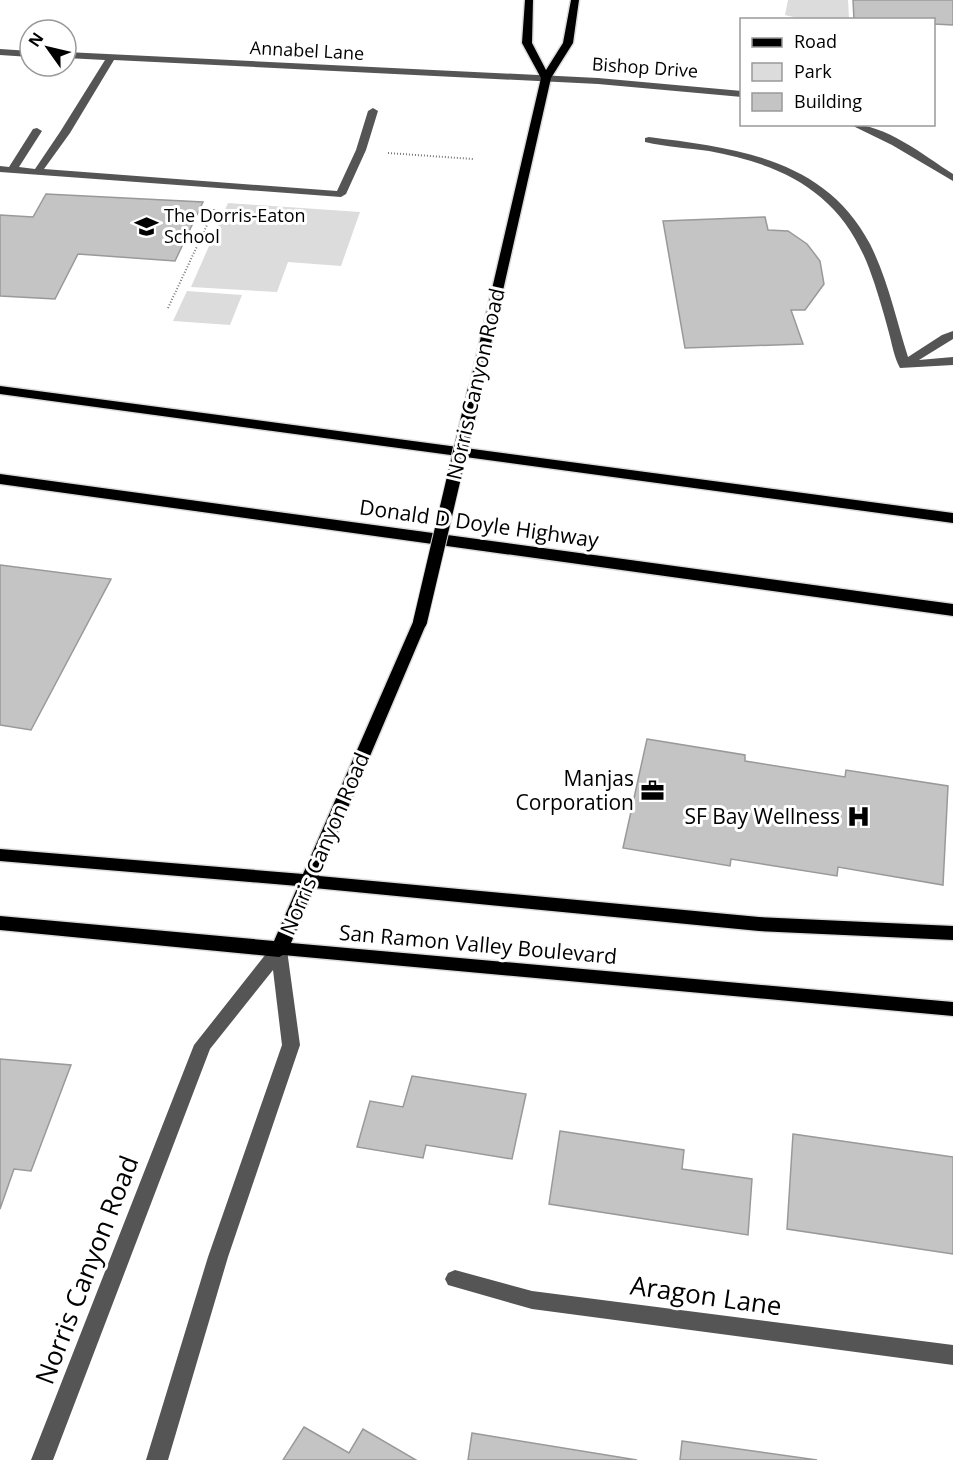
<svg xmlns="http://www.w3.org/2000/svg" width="953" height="1460" viewBox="0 0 953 1460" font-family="'Open Sans',sans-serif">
<rect width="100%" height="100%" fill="#fff"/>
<!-- green -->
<g fill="#dcdcdc">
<polygon points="788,0 848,0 849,19 801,19 785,15"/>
<polygon points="228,203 360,212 341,266 288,262 277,292 191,287"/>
<polygon points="187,291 242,295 230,325 173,321"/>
</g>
<!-- building -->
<g fill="#c4c4c4" stroke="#999" stroke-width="1.5">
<polygon points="853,0 953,0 953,25 934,24 934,20 854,20"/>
<polygon points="46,194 203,202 175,261 78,254 55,299 0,296 0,215 33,217"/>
<polygon points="765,217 768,230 788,231 807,244 820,261 824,284 805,310 791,310 803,344 685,348 663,221"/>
<polygon points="0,565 111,579 31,730 0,725"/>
<polygon points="647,739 745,755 745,761 845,777 846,770 948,786 943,885 838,867 837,876 731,859 730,866 623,848"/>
<polygon points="0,1059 71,1065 31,1171 14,1169 0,1209"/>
<polygon points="412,1076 526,1094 512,1159 426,1145 423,1158 357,1147 370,1101 403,1107"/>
<polygon points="560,1131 684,1150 682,1169 752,1179 748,1235 549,1204"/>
<polygon points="793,1134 953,1157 953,1254 787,1229"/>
<polygon points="304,1427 349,1453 363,1429 416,1460 283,1460"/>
<polygon points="472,1433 637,1460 468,1460"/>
<polygon points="682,1441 817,1460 680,1460"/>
</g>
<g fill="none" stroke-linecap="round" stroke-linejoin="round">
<defs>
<g id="major">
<polygon points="525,0 533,0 532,43 546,70 563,43 571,0 579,0 573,43 551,78 481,388 475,392 469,388 541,78 522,43"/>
<polygon points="420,617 427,622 319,876 759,917 953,926 953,940 759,931 314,888 291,943 953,1002 953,1016 283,955 279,957 0,930 0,916 274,941 298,886 0,861 0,849 303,874 413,622"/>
</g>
<g id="highway">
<polygon points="0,386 953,513 953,523 0,394"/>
<polygon points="0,474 953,604 953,616 0,484"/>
</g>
</defs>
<!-- major casing -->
<use href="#major" stroke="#dbdbdb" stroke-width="3"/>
<!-- highway casing -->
<use href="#highway" stroke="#dbdbdb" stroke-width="3"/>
<!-- path -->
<g stroke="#777" stroke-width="2" stroke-dasharray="1 2" stroke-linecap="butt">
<polyline points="388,153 473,159"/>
<polyline points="168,308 215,208"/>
</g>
<!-- minor -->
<g fill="#555" fill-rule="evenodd">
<polygon points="0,49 30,51 30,57 0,55"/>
<polygon points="66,52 598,78 742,91 742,97 598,84 114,60 70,133 44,169 337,191 356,150 368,111 373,108 378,111 366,150 346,194 341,197 0,172 0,166 9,167 33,129 37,128 42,131 19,167 35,169 60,132 105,60 66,58"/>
<path d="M 849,124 C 886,124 923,155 953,174 L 953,181 L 892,145 Z"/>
<path d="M 649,137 C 735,148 825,158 870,244 C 888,280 896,319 908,357 L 942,335 L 953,331 L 953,339 L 919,360 L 953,357 L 953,365 L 900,368 C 894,357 892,344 889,333 C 883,311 877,289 869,268 C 840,192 784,165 709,151 C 688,148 666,147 645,142 L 645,138 Z"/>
<polygon points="279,943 285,945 287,950 300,1045 228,1257 168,1460 146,1460 208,1257 282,1045 273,970 210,1049 53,1460 31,1460 194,1045 273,945"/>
<polygon points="455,1270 532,1291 953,1345 953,1365 532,1309 448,1285 445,1279 448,1273"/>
</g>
<!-- major -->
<use href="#major" fill="#000" fill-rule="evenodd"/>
<!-- highway -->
<use href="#highway" fill="#000" fill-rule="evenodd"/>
<defs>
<polyline id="major-bridge" points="420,622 475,388"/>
</defs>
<!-- major-bridge casing -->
<use href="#major-bridge" stroke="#dbdbdb" stroke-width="16" stroke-linecap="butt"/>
<!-- major-bridge -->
<use href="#major-bridge" stroke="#000" stroke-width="14"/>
</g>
<!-- icons -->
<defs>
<symbol id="school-bare" viewBox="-9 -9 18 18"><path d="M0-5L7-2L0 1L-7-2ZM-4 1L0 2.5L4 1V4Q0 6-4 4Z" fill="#000" stroke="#fff" stroke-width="2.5" paint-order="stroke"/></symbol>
<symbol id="office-bare" viewBox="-9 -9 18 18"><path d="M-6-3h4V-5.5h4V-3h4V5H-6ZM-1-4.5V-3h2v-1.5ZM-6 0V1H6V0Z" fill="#000" stroke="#fff" stroke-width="2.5" paint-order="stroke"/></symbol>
<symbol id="hospital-bare" viewBox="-9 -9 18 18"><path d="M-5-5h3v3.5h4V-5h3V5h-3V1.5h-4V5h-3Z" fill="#000" stroke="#fff" stroke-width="2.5" paint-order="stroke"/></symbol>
</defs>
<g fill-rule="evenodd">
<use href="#school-bare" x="130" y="210" width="33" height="33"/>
<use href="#office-bare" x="636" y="774" width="33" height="33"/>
<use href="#hospital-bare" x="842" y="800" width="33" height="33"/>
</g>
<g text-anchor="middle" stroke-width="6" stroke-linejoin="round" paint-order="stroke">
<!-- far-street labels -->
<g font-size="18" fill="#000" stroke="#fff">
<text transform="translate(307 51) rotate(3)" y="6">Annabel Lane</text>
<text transform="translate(645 68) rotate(4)" y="6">Bishop Drive</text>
</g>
<!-- far-poi labels -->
<g font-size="18" fill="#000" stroke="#fff" text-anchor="start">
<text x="164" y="222">The Dorris-Eaton<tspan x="164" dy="21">School</tspan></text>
</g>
<!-- street labels -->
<g font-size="21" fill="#000" stroke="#fff">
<text transform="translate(476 384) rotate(-77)" y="7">Norris Canyon Road</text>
<text transform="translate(479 524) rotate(8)" y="7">Donald D Doyle Highway</text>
<text transform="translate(325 844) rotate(-67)" y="7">Norris Canyon Road</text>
<text transform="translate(478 945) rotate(5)" y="7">San Ramon Valley Boulevard</text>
</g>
<!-- poi labels -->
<g font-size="21" fill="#000" stroke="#fff" text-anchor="end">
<text x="634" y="786">Manjas<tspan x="634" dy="24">Corporation</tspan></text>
<text x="840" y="824">SF Bay Wellness</text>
</g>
<!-- near-street labels -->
<g font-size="26" fill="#000" stroke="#fff">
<text transform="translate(87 1270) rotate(-69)" y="9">Norris Canyon Road</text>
<text transform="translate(706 1296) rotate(8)" y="9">Aragon Lane</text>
</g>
</g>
<!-- legend -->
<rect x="740" y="18" width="195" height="108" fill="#ffffff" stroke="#999999" stroke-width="1.5"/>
<rect x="752" y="38" width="30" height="9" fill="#000000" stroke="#999999" stroke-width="1.5"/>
<text x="794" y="48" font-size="18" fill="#000000">Road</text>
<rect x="752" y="63" width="30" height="18" fill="#dcdcdc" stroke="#999999" stroke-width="1.5"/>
<text x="794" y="78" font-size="18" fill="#000000">Park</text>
<rect x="752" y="93" width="30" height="18" fill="#c4c4c4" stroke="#999999" stroke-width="1.5"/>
<text x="794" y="108" font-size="18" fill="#000000">Building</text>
<!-- north arrow -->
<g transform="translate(48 48) rotate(304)"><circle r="28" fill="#ffffff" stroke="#999999" stroke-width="1.5"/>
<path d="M0-4.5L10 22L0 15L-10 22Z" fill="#000000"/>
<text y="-9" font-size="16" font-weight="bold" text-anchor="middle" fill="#000000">N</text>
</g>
</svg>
